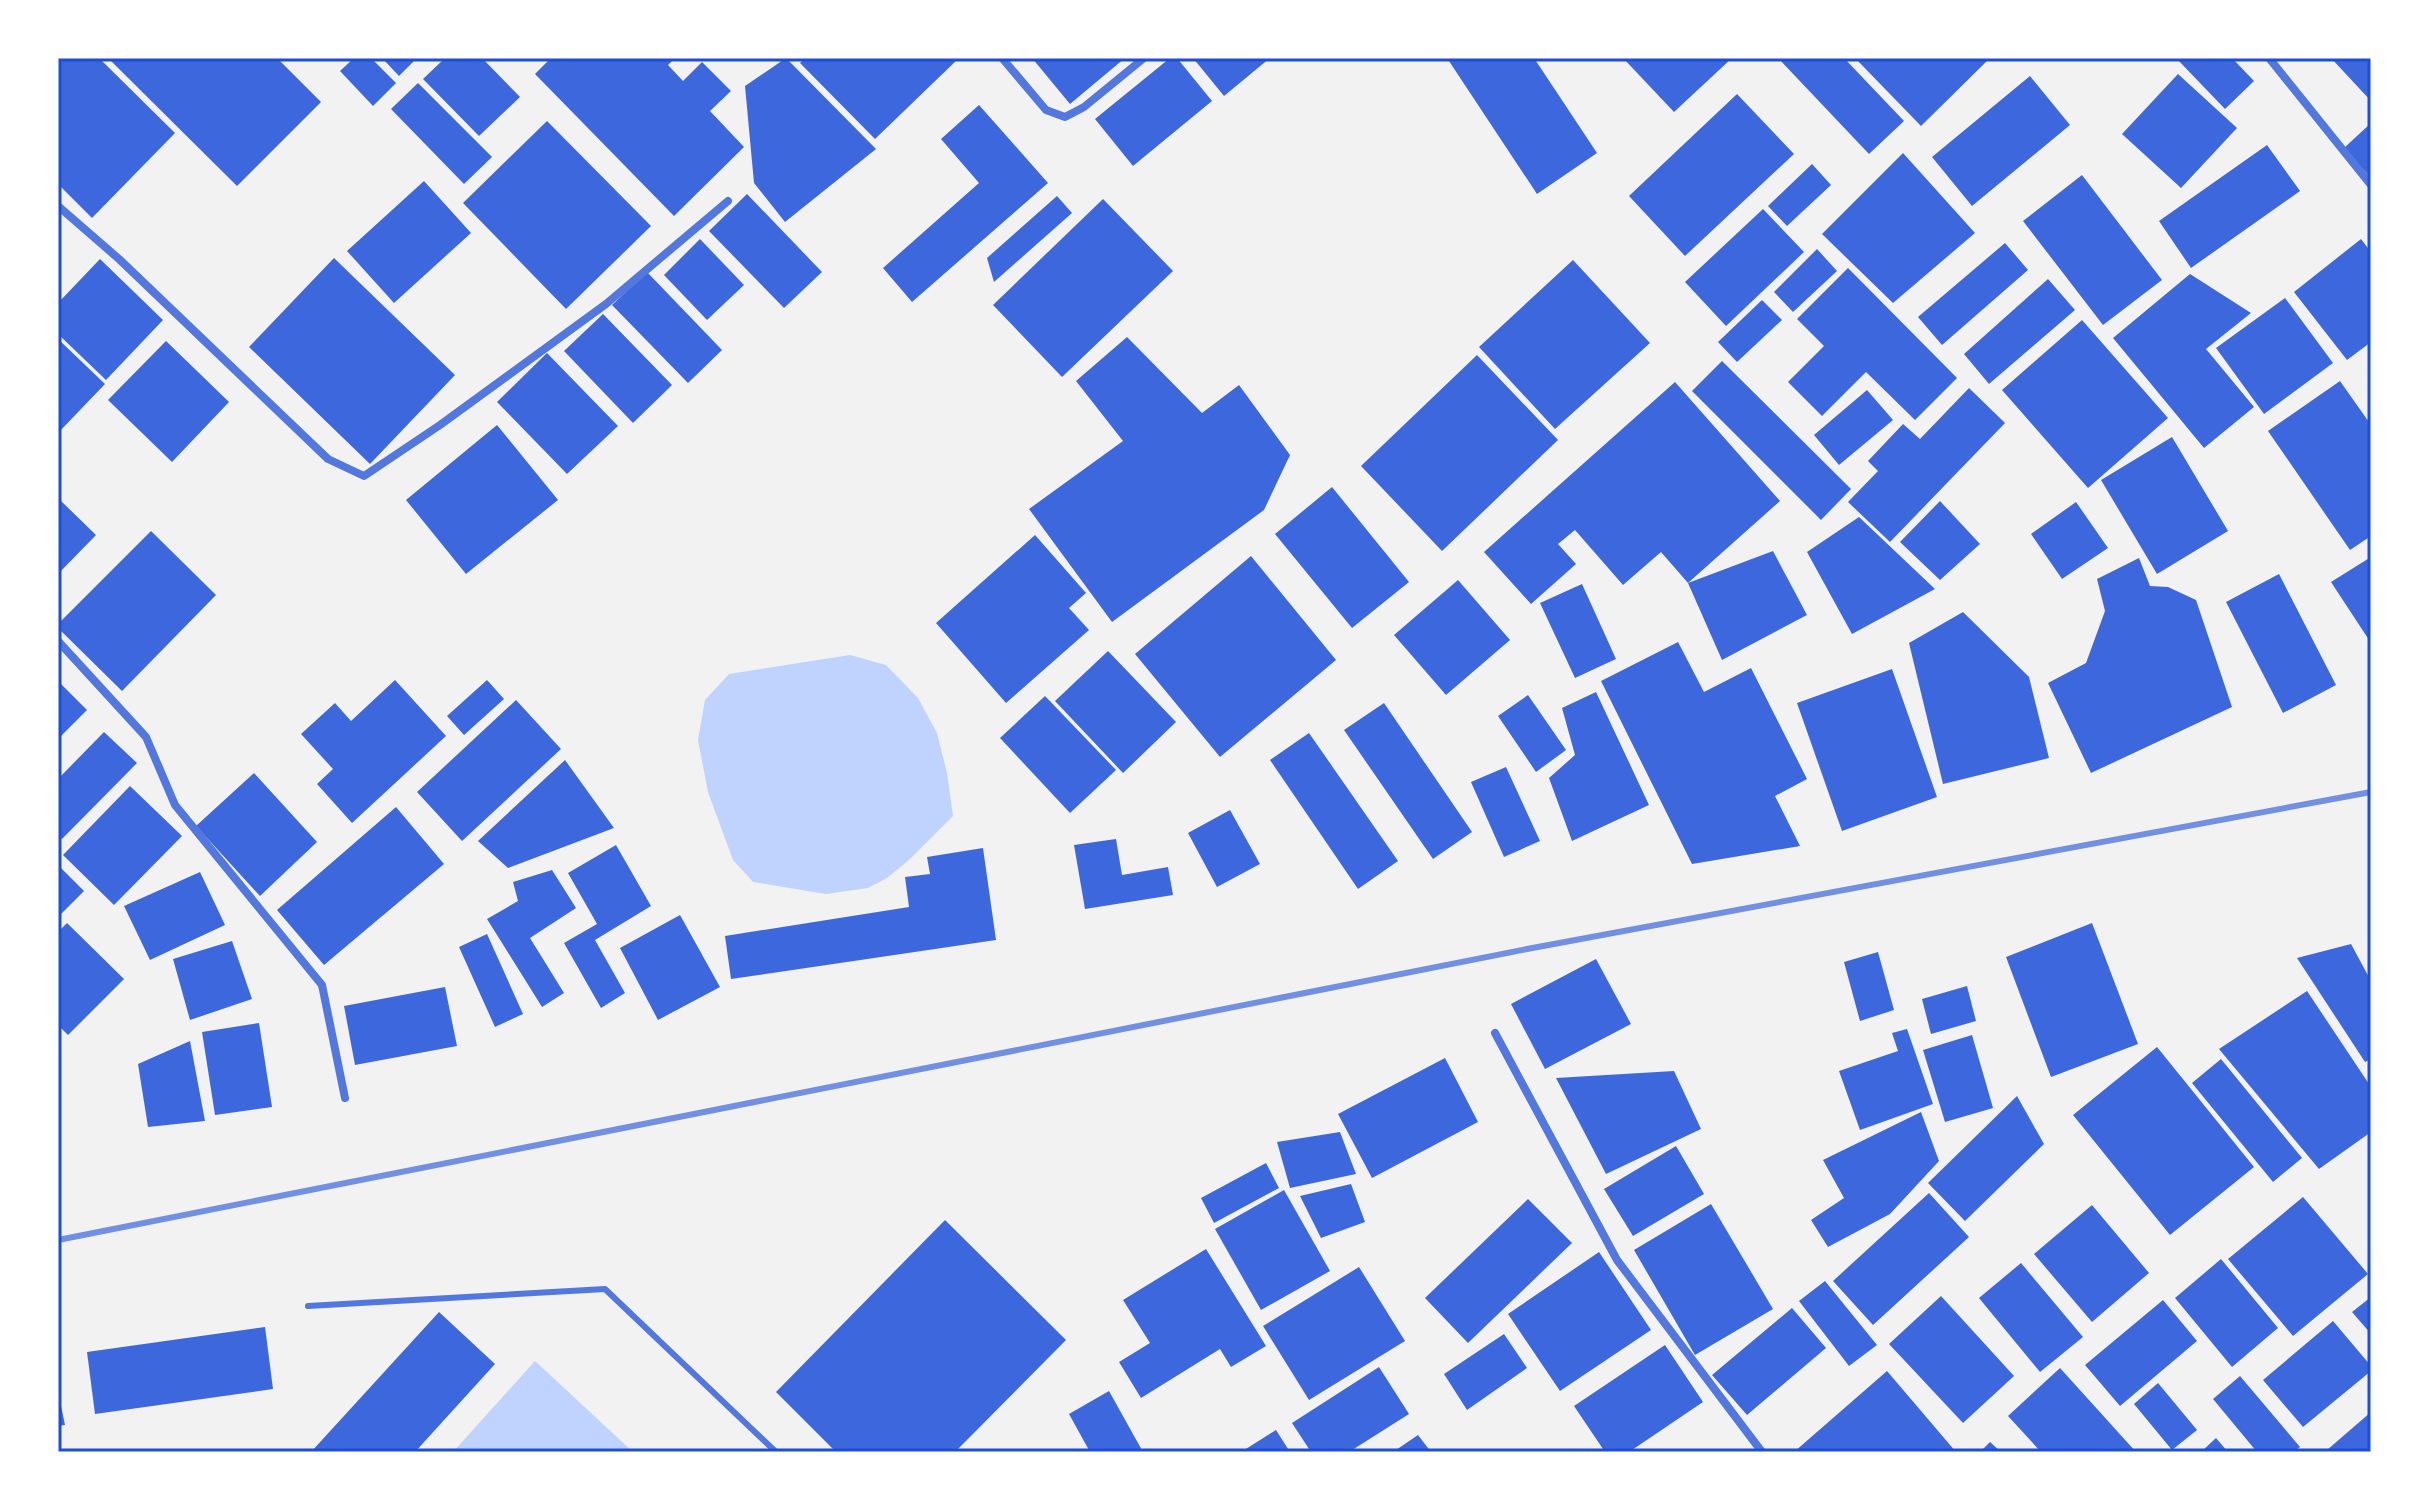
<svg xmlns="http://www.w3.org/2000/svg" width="2429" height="1510" viewBox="0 0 2429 1510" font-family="'Roboto Condensed',sans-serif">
<rect width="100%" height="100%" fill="#f2f2f2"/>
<!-- water -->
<g fill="#bfd3fe">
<polygon points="850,655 886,665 918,698 937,733 947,773 953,816 909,860 887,878 868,888 826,894 753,882 733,860 708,792 698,740 705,700 729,674"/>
<polygon points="535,1361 633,1452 453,1452"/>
</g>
<!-- building -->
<g fill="#3d67dc">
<polygon points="58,58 99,58 175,133 92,218 58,184"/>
<polygon points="108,58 277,58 321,102 237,186"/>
<polygon points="354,58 371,58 396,83 373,106 340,71"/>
<polygon points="382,58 417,58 399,76"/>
<polygon points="445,58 482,58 520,97 479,136 423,79"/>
<polygon points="551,58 675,58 668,65 683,81 702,62 731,91 710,111 744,147 674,216 535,74"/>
<polygon points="786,58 876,149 785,222 754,183 745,86"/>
<polygon points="805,58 959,58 875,139 800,63"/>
<polygon points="1032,58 1125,58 1070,104"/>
<polygon points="1170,58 1177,58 1212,101 1133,166 1095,119"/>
<polygon points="1193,58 1270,58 1224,96"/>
<polygon points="1447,58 1534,58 1597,153 1537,194"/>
<polygon points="1623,58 1732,58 1674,112"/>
<polygon points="1778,58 1844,58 1904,121 1869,154"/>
<polygon points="1855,58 1990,58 1921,126"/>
<polygon points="2176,58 2232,58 2254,81 2225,109"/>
<polygon points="2331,58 2371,58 2371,101"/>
<polygon points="2178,74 2237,128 2181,188 2122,134"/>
<polygon points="2030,76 2070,125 1972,206 1932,157"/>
<polygon points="418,83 492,157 464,184 391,109"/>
<polygon points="1737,94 1794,154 1685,256 1629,196"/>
<polygon points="979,105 1048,183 912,302 883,268 979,183 941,139"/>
<polygon points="547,121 651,226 566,309 463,203"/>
<polygon points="2371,123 2371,178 2344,148"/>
<polygon points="2267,145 2300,191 2191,268 2159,221"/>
<polygon points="1903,153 1975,233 1893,303 1822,234"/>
<polygon points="1812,164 1831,185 1787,226 1768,206"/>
<polygon points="2082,175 2162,280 2103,325 2023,221"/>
<polygon points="424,181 471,233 394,303 347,251"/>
<polygon points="747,194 822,272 784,308 709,231"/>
<polygon points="1057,196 1072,213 994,282 987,258"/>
<polygon points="1103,199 1173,271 1062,377 993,305"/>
<polygon points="1763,209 1804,252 1726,326 1685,282"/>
<polygon points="700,239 744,285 707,320 664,275"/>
<polygon points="2361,239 2371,252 2371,342 2347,360 2294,292"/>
<polygon points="2005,243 2028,270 1942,345 1918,317"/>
<polygon points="1817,249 1837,271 1793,312 1774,292"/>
<polygon points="334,258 455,375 370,464 249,347"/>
<polygon points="100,259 163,320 106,380 58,334 58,303"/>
<polygon points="1573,260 1650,343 1555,429 1479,347"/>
<polygon points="1848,268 1957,378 1915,420 1866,372 1822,416 1788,382 1824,346 1797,319"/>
<polygon points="647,272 722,350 688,383 612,305"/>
<polygon points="2190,274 2251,313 2206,349 2254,407 2204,448 2113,338"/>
<polygon points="2048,279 2075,310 1989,384 1964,354"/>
<polygon points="2285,298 2333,363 2264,414 2216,348"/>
<polygon points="1762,300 1782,320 1737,362 1718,342"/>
<polygon points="603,314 672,385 633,423 564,351"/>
<polygon points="2082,320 2168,418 2088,488 2002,390"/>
<polygon points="1127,337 1202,413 1239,385 1290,455 1264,510 1112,622 1029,509 1123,441 1076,381"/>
<polygon points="58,339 105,384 58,433"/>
<polygon points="166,341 229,402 172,462 108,400"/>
<polygon points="547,353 618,426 567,474 497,402"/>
<polygon points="1477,355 1558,440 1442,551 1361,466"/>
<polygon points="1722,361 1851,489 1821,520 1692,391"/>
<polygon points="2340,381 2371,425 2371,536 2350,550 2268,431"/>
<polygon points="1675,382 1780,501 1688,583 1661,552 1623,585 1575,530 1558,544 1576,564 1531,604 1484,552"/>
<polygon points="1969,388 2005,423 1890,542 1848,502 1878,471 1868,461 1903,424 1920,439"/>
<polygon points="1867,390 1893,420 1839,465 1814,435"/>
<polygon points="497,425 558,500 466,574 406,500"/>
<polygon points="2172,437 2228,531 2157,574 2101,480"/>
<polygon points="1332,487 1409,582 1352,628 1275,534"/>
<polygon points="58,498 96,535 58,574"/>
<polygon points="1940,501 1980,544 1940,580 1900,542"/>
<polygon points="2076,502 2108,548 2062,579 2031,534"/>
<polygon points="1859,517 1935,589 1852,634 1807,552"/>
<polygon points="151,531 216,595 122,691 58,628 58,624"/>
<polygon points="1035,535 1086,593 1069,608 1089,630 1006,703 936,623"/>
<polygon points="1773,551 1807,615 1722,660 1688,583"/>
<polygon points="1251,556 1336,660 1220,757 1135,654"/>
<polygon points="2371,557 2371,643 2331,582"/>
<polygon points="2139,558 2150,586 2168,587 2196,600 2232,707 2091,773 2048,683 2086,663 2105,611 2097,579"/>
<polygon points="2279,574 2336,685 2283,713 2226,602"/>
<polygon points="1458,580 1510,640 1446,695 1394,635"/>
<polygon points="1582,584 1616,659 1575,678 1540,603"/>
<polygon points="1963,612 2029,677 2049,758 1943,784 1909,643"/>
<polygon points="1678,642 1704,692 1751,668 1807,779 1775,796 1800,846 1692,864 1601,681"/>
<polygon points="1108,651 1176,722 1123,773 1055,701"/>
<polygon points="1892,669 1937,797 1842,831 1797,703"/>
<polygon points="395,680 446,736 352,823 317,784 333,769 301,734 335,703 351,721"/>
<polygon points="487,680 504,699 464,735 447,716"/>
<polygon points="58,681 87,710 58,739"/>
<polygon points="1596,692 1649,805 1572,841 1549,778 1575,755 1562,708"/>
<polygon points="1528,695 1566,750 1536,772 1498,716"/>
<polygon points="1045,696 1116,770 1070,813 1000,738"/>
<polygon points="516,700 561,749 462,841 417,792"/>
<polygon points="1384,703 1472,832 1433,859 1344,730"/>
<polygon points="104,732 137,763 62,839 58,836 58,779"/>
<polygon points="1309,733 1398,861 1358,889 1270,760"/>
<polygon points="565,760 614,828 508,868 478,841"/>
<polygon points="1506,767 1540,841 1504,857 1471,782"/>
<polygon points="254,773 317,842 260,896 196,826"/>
<polygon points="130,786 182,836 114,905 63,855"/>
<polygon points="396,807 444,864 324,965 277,910"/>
<polygon points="1230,810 1260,864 1217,887 1188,833"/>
<polygon points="1116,839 1122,875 1168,867 1173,895 1085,909 1074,845"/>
<polygon points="616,845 651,906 595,940 625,993 601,1008 564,943 597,924 568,873"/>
<polygon points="983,848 996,940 731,979 725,936 909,907 905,877 930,874 927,857"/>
<polygon points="58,865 84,891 58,917"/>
<polygon points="552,870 576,908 530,938 564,993 542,1007 487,919 518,901 513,882"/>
<polygon points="200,872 225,925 150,960 124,906"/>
<polygon points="680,915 720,987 658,1020 620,948"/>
<polygon points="67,923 124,979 68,1035 58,1025 58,932"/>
<polygon points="2092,923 2138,1044 2051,1077 2006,957"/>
<polygon points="487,934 523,1014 495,1027 459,947"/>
<polygon points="232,941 252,999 190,1020 173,959"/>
<polygon points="2351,944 2371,981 2371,1059 2365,1062 2297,958"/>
<polygon points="1878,952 1894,1010 1860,1021 1844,962"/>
<polygon points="1596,959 1631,1024 1545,1069 1511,1004"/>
<polygon points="1967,986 1976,1021 1931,1034 1922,999"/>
<polygon points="445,987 457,1046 355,1065 344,1006"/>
<polygon points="2307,991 2371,1087 2371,1132 2319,1169 2219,1049"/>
<polygon points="259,1023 272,1107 215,1115 202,1032"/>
<polygon points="1907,1029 1933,1104 1860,1130 1839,1071 1898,1051 1892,1033"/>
<polygon points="1972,1035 1993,1108 1945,1122 1923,1050"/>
<polygon points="190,1041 205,1121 148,1127 138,1064"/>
<polygon points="2157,1047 2254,1167 2170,1235 2073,1115"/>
<polygon points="1445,1058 1478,1122 1372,1178 1338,1114"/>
<polygon points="2221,1059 2302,1158 2273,1182 2192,1083"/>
<polygon points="1674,1071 1701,1129 1606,1174 1556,1078"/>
<polygon points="2017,1096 2044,1144 1965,1221 1928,1183"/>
<polygon points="1921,1112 1939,1161 1890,1214 1828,1247 1811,1220 1844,1198 1823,1160"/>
<polygon points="1340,1132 1356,1174 1290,1188 1277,1142"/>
<polygon points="1676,1146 1704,1194 1633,1236 1604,1189"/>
<polygon points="1266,1163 1279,1188 1214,1223 1201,1198"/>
<polygon points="1351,1184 1365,1222 1321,1238 1300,1196"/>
<polygon points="1284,1190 1330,1271 1261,1310 1215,1229"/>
<polygon points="1929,1193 1969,1237 1873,1325 1833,1281"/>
<polygon points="2303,1197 2368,1274 2293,1336 2228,1259"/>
<polygon points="1528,1199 1572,1243 1468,1343 1425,1298"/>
<polygon points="1711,1204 1773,1309 1695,1355 1634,1250"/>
<polygon points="2092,1205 2149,1273 2092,1322 2034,1254"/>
<polygon points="945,1220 1066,1340 955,1452 836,1452 776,1392"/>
<polygon points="1206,1249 1266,1346 1231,1367 1220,1349 1141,1398 1119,1362 1150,1343 1123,1300"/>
<polygon points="1599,1252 1651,1330 1560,1391 1508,1314"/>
<polygon points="2221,1259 2278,1328 2232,1367 2175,1298"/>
<polygon points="2021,1263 2083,1337 2040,1372 1979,1298"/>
<polygon points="1359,1267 1405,1341 1309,1400 1263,1326"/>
<polygon points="1825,1281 1877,1345 1849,1366 1799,1301"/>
<polygon points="1941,1296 2014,1376 1963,1423 1889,1344"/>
<polygon points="2371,1297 2371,1334 2352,1312"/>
<polygon points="2163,1300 2197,1341 2120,1406 2085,1365"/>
<polygon points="1792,1308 1826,1348 1747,1415 1712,1375"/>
<polygon points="439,1312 495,1364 415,1452 311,1452"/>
<polygon points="2333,1321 2371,1366 2371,1371 2303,1427 2263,1380"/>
<polygon points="265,1327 273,1389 95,1414 87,1352"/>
<polygon points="1504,1334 1527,1368 1467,1410 1444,1374"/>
<polygon points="1665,1345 1703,1402 1629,1452 1605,1452 1574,1406"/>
<polygon points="1379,1367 1409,1414 1349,1452 1311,1452 1292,1423"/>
<polygon points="2060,1368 2136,1452 2041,1452 2008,1416"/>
<polygon points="1887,1371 1956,1452 1794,1452"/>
<polygon points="2240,1376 2300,1447 2293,1452 2257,1452 2213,1399"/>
<polygon points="2158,1383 2197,1430 2172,1450 2134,1404"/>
<polygon points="1109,1391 1143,1452 1090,1452 1069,1414"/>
<polygon points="59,1396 65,1425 58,1426 58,1397"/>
<polygon points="2371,1412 2371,1452 2329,1452 2327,1450"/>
<polygon points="1276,1430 1290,1452 1241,1452"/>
<polygon points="1418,1435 1431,1452 1393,1452"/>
<polygon points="2216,1438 2228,1452 2201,1452"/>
<polygon points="1990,1442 2001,1452 1980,1452"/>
</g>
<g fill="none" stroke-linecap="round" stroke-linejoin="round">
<!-- service -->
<polyline stroke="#5277de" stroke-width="6" points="308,1306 605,1289 776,1452"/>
<!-- minor -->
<g stroke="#5277de" stroke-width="8">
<polyline points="1002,58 1046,110 1065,117 1084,107 1144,58"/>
<polyline points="2269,58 2371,185"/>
<polyline points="58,206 119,259 328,459 364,476 440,425 606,304 728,201"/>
<polyline points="58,641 146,737 175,805 322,985 345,1098"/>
<polyline points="1495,1033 1617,1260 1762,1452"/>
</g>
<!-- rail -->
<polyline stroke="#7290e2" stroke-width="6" points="58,1240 1527,949 2371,792"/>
</g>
<!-- border -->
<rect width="2429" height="1510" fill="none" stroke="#ffffff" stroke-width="120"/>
<rect x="60" y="60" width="2309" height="1390" fill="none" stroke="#1d4ed8" stroke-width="3"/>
</svg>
